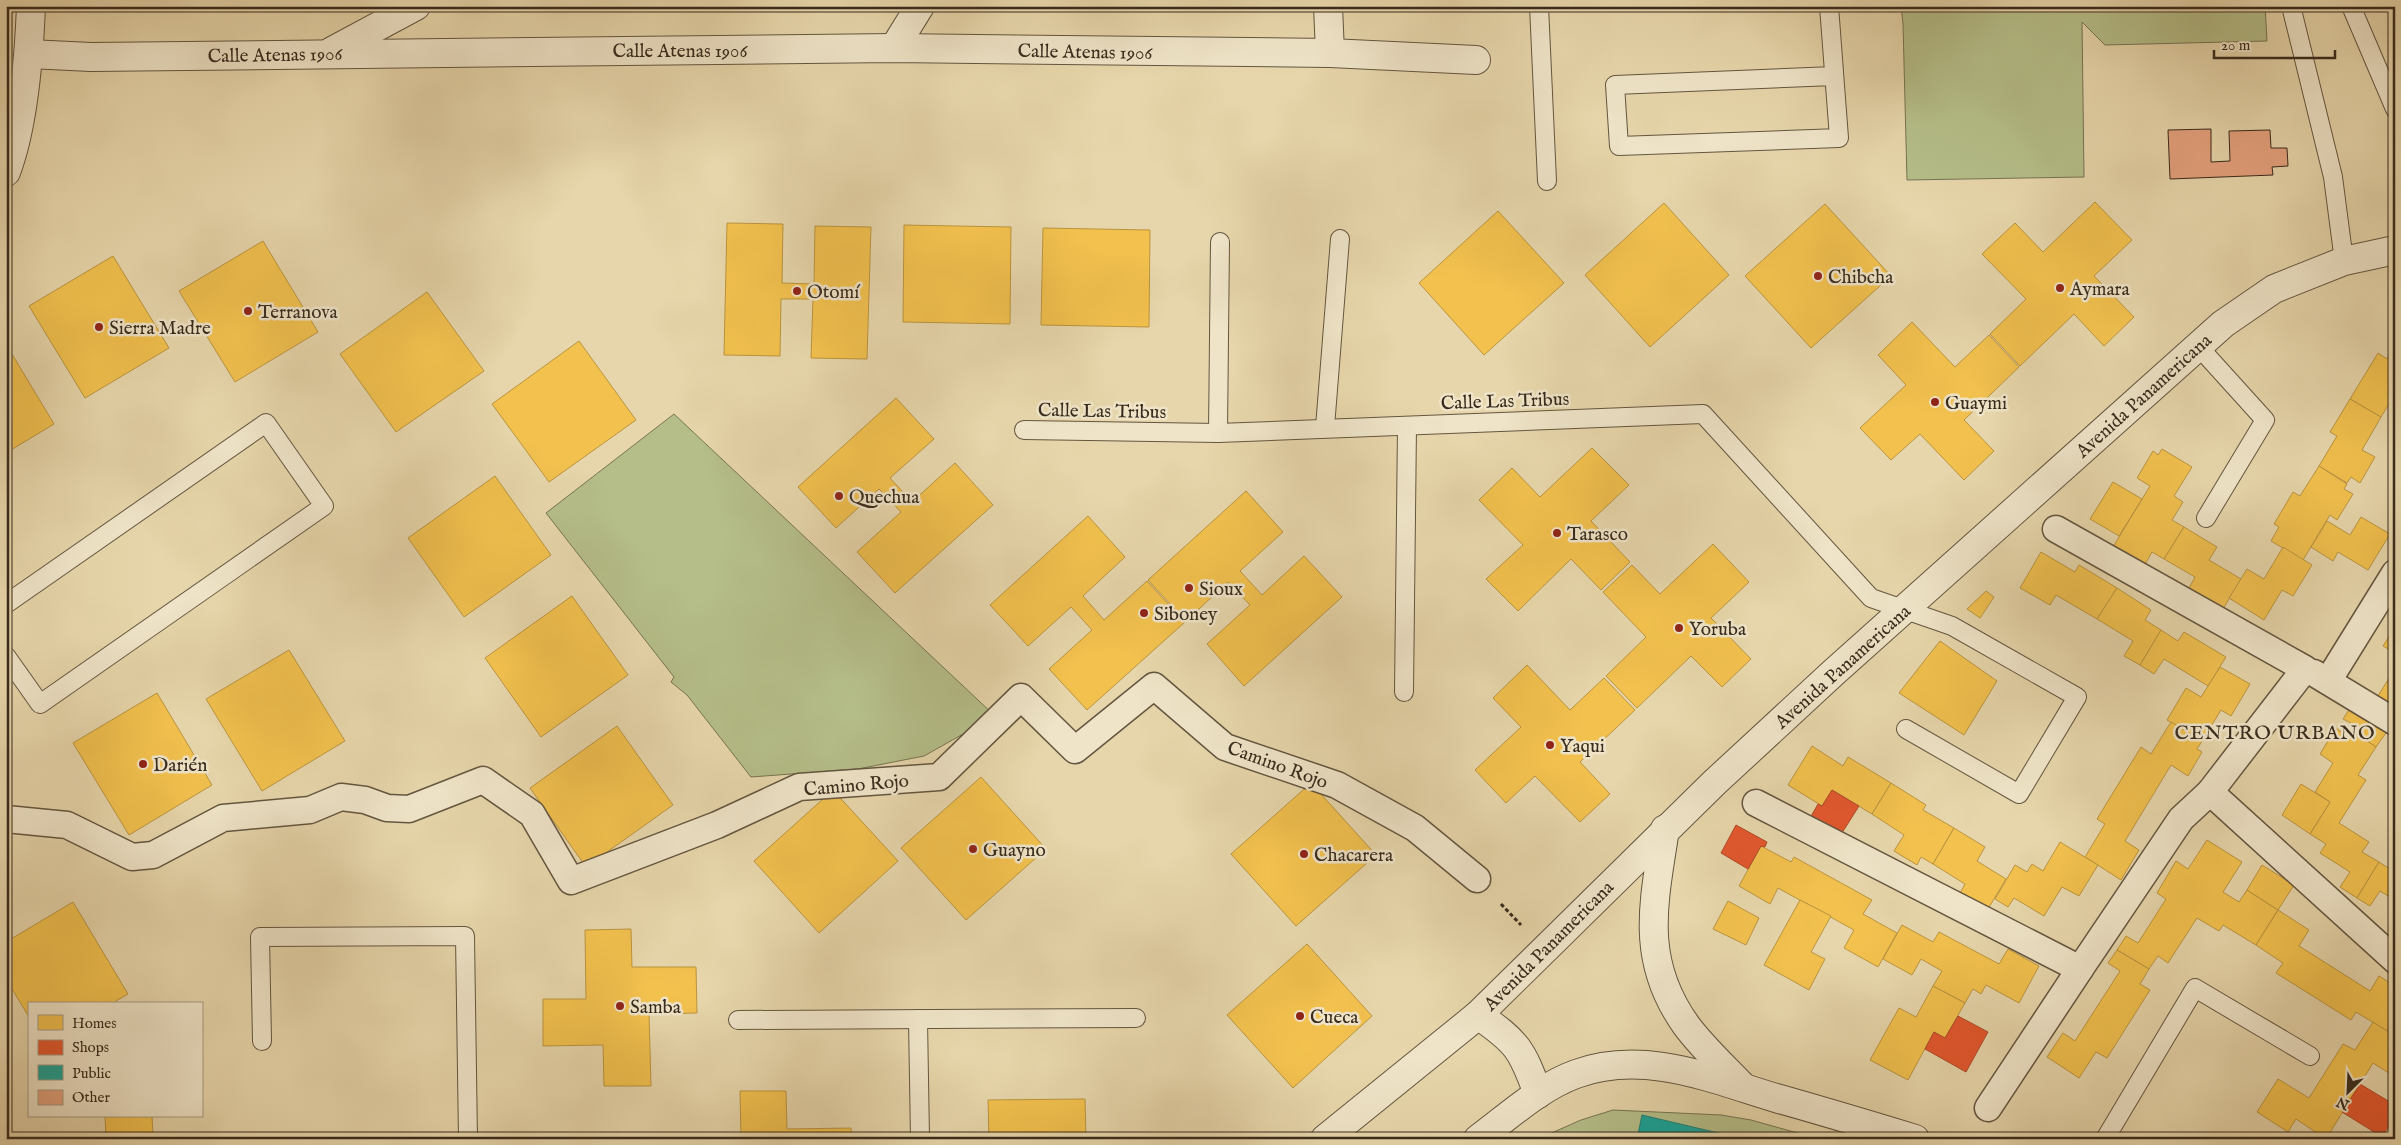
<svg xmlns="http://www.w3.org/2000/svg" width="2401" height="1145" viewBox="0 0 2401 1145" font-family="'IM FELL English',serif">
<rect width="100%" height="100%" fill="#e7d6ab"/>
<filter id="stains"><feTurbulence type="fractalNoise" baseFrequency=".004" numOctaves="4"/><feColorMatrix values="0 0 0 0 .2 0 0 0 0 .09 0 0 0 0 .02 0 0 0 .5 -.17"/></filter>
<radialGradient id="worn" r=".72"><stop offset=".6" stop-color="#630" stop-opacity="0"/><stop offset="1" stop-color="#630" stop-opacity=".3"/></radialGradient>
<!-- green -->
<g fill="#b5be89" stroke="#767453">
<polygon points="1901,6 2265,6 2267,41 2105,45 2082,22 2084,177 1907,180 1903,24"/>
<polygon points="674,414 995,716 924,756 858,769 751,777 687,695 671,682 674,677 546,513"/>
<polygon points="1613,1110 1721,1115 1751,1120 1819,1139 1538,1139 1581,1120"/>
</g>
<!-- homes -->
<g fill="#f2c14e" stroke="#ba943f">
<polygon points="2095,202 2132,240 2094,276 2134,317 2104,346 2074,314 2020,366 1990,334 2026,299 1982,254 2015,223 2043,252"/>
<polygon points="1664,203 1729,275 1650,347 1585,275"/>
<polygon points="1825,204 1891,276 1811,348 1745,276"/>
<polygon points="1498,211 1564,283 1484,355 1419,283"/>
<polygon points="727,223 783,224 782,283 814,284 815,226 871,227 867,359 811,358 813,299 781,299 780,356 724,355"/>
<polygon points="904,225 1011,227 1010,324 903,322"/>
<polygon points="1043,228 1150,230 1149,327 1041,325"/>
<polygon points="263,241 318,332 235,382 179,291"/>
<polygon points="113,256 169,348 85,398 29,306"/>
<polygon points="427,292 484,371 396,432 340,354"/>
<polygon points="1912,322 1955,367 1989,335 2019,367 1964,420 1994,451 1964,480 1920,434 1891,460 1860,428 1906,385 1878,355"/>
<polygon points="579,341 636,420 549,482 492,404"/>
<polygon points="6,344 54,424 6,453"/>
<polygon points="2395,346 2395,394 2381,417 2350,399 2378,353 2387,359"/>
<polygon points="896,398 934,439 890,478 912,502 955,463 993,505 895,593 857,552 901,512 879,489 836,528 798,487"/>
<polygon points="2350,399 2381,417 2362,450 2375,457 2360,483 2351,477 2347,483 2319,466 2337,436 2330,432"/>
<polygon points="1592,448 1629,485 1591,521 1630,562 1601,590 1571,559 1518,611 1486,579 1523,545 1479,500 1512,468 1540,497"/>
<polygon points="2162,449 2192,467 2174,496 2183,502 2172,520 2184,527 2164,559 2152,552 2144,566 2113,547 2150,486 2137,478 2153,451 2158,455"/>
<polygon points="2319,466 2347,484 2344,489 2353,494 2337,520 2330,515 2303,560 2271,541 2279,527 2274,524 2293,492 2300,496"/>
<polygon points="495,476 551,555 464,617 408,538"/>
<polygon points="2113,482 2142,499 2119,536 2090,519"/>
<polygon points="1246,491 1283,532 1240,571 1262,595 1304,556 1342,597 1244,686 1207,644 1250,605 1228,582 1186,621 1148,580"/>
<polygon points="1088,516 1125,557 1083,596 1104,620 1147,581 1185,622 1087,710 1049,669 1092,630 1071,607 1028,646 990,605"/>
<polygon points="2361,517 2390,534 2368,570 2338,552 2333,561 2311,547 2327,521 2350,535"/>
<polygon points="2184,527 2217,547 2209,560 2241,579 2223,609 2186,594 2195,577 2164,559"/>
<polygon points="1713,544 1749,582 1711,618 1751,659 1722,687 1691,656 1637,708 1606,676 1646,637 1603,592 1632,565 1660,594"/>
<polygon points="2283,547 2312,565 2293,596 2282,590 2264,620 2229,598 2247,569 2264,579"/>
<polygon points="2041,552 2075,572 2079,565 2117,588 2097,619 2056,595 2050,605 2020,588"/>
<polygon points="2117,588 2151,610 2145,620 2161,630 2140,665 2124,656 2133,641 2097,619"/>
<polygon points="1986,591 1994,597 1980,618 1967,609"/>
<polygon points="572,596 628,675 541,737 485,658"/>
<polygon points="2395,627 2395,653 2383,646"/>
<polygon points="2161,630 2178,641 2184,632 2226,657 2208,686 2164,659 2154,674 2140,665"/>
<polygon points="1940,641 1997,681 1964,735 1899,693"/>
<polygon points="289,650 345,741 262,791 206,699"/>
<polygon points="1527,665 1570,710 1604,678 1635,710 1580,762 1610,794 1580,822 1535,776 1506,803 1475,770 1521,727 1493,698"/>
<polygon points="2220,667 2250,684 2231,716 2221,710 2202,741 2167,720 2186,688 2201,697"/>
<polygon points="2395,669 2395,720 2376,747 2347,728 2351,723 2343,719 2360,693 2374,702"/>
<polygon points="157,693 212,785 129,835 73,743"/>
<polygon points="2171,722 2202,741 2197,749 2202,752 2188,776 2171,765 2125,841 2139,850 2121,880 2085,857 2105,824 2097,819 2141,747 2151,754"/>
<polygon points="617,726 673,805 586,867 530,788"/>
<polygon points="2336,728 2344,734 2347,728 2376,747 2358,775 2366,780 2339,823 2369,842 2362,852 2379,862 2357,898 2340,887 2350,872 2320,853 2326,844 2310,834 2330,802 2315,792 2333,763 2320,754"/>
<polygon points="1812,746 1843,766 1848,757 1891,783 1872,814 1832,790 1822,806 1788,785"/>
<polygon points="981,777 1046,849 966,920 901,848"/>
<polygon points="1311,783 1376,855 1296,926 1231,854"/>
<polygon points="1891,783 1926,805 1923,810 1954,828 1933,864 1921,857 1917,865 1894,851 1904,835 1872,814"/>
<polygon points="2301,784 2330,802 2310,834 2282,815"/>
<polygon points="833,790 898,861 819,933 754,861"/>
<polygon points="1954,828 1985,847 1977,861 2006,879 1988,909 1960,893 1965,884 1933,864"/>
<polygon points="2207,840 2242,862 2223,892 2239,902 2247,890 2278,910 2256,945 2223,925 2219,931 2197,918 2168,963 2158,956 2149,969 2117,950 2126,936 2138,943 2166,899 2157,893 2176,861 2188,869"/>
<polygon points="2060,842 2098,865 2079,896 2062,887 2044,916 2014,898 2008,907 1995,899 2015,865 2027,872 2032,864 2043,871"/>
<polygon points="1761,846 1791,862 1794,857 1872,900 1863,914 1897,933 1878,967 1844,948 1854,930 1778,888 1770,904 1739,886"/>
<polygon points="2379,862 2393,871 2395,868 2395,900 2380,891 2370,906 2357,898"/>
<polygon points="2262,865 2294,885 2278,910 2247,890"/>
<polygon points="1800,900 1831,916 1811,952 1825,959 1809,990 1764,965"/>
<polygon points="1728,901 1759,918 1746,945 1713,929"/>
<polygon points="73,902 128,994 111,1004 29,1004 29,1017 6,979 6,942"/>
<polygon points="2278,910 2309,930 2299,946 2370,991 2379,976 2395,986 2395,1020 2387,1031 2356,1012 2351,1020 2276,973 2283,963 2256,945"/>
<polygon points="1902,925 1933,942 1939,932 1999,964 2008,949 2039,966 2019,1003 1986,985 1981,994 1973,989 1965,1003 1933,986 1942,971 1921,959 1912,975 1883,959"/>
<polygon points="631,929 632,967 696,967 697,1013 649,1014 651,1086 604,1086 603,1045 543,1046 543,999 586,999 585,930"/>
<polygon points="1307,944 1372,1016 1293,1088 1227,1015"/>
<polygon points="2117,950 2149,969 2140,984 2150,990 2107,1058 2096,1052 2079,1078 2047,1057 2063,1033 2075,1041 2120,971 2108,963"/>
<polygon points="1933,986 1965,1003 1945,1038 1934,1032 1908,1080 1870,1060 1899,1008 1916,1017"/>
<polygon points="2373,1022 2395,1036 2395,1064 2389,1073 2373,1063 2326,1139 2296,1119 2288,1132 2257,1112 2278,1079 2309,1098 2343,1044 2355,1050"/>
<polygon points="740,1091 786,1091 787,1129 851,1128 852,1139 741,1139"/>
<polygon points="1085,1099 1086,1139 989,1139 988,1100"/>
<polygon points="105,1116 152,1116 153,1136 217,1135 217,1139 106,1139"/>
<polygon points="6,1124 15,1138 13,1139 6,1139"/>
</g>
<!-- shops -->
<g fill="#e4572e" stroke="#b04a29">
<polygon points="1832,790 1859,806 1840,836 1810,818 1818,804 1822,806"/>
<polygon points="1736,825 1767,842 1765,847 1761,846 1748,869 1721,853"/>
<polygon points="1958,1016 1988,1032 1966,1072 1925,1049 1934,1032 1945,1038"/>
<polygon points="2360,1084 2395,1105 2395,1116 2382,1137 2342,1112"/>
</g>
<!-- public -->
<polygon fill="#17a398" stroke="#217f73" points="1642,1115 1744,1139 1637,1139"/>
<!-- building -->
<polygon fill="#e4a17d" stroke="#382b1d" points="2211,129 2211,162 2230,161 2229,131 2270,130 2271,148 2287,148 2288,166 2272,167 2273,175 2170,179 2168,130"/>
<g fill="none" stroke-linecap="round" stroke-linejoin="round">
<defs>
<g id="service">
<polyline points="1539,6 1547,181"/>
<polyline points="1829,6 1839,138 1619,146 1615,85 1834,76"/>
<polyline points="2291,6 2333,177 2344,261"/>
<polyline points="2351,6 2395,109"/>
<polyline points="2198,346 2265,420 2206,518"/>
<polyline points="1325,427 1340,239"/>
<polyline points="1024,430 1218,433 1703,414 1871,598 1952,626 2077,697 2019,794 1906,729"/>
<polyline points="1218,433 1220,242"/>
<polyline points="6,604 266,423 324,506 40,704 6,656"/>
<polyline points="1404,692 1407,426"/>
<polyline points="918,1019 920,1139"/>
<polyline points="738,1020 1136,1018"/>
<polyline points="262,1041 260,937 465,936 468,1139"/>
<polyline points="2105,1139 2195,988 2310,1056"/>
</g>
<g id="pedestrian">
<polyline points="2056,529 2305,669 2210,792"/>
<polyline points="2314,673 2395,722"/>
<polyline points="2328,681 2395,573"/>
<polyline points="1756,803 2080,969 1988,1108"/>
<polyline points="6,819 67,825 132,857 153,855 223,818 310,810 341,797 365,800 387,808 409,809 483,780 532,814 571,881 717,825 799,787 939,777 1021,697 1075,750 1154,686 1225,747 1337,785 1415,828 1477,879"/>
<polyline points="2080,969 2181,819 2210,792 2395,960"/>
</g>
<g id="minor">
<polyline points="1328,6 1330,53"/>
<polyline points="894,48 920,6"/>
<polyline points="332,51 416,6"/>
<polyline points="29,54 91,57 894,48 1330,53 1476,60"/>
</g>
<g id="tertiary">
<path d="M 6,172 C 24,125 29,56 31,6"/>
<path d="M 1665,829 C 1654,902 1639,959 1686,1025 C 1702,1047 1724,1067 1743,1087"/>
<path d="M 1478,1015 C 1517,1042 1522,1049 1538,1094"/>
<polyline points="1325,1139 1478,1015 1714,783 1833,673 2223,324 2274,289 2344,261 2395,250"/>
<path d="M 1478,1139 C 1509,1116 1540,1087 1576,1074 C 1644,1049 1712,1079 1776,1098 C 1822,1111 1869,1125 1915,1139"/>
</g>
</defs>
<!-- service casing -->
<use href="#service" stroke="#645640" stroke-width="20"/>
<!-- pedestrian casing -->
<use href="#pedestrian" stroke="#645640" stroke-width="29"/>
<!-- minor casing -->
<use href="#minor" stroke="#645640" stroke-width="30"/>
<!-- tertiary casing -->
<use href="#tertiary" stroke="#645640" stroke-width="30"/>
<!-- path -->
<polyline stroke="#382b1d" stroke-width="3" stroke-dasharray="4 2.5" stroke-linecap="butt" points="1501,904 1521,925"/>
<!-- service -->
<use href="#service" stroke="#efe4c8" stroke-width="18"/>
<!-- pedestrian -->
<use href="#pedestrian" stroke="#efe4c8" stroke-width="26"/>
<!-- minor -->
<use href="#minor" stroke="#efe4c8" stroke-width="28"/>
<!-- tertiary -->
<use href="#tertiary" stroke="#efe4c8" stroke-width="28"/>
</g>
<!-- markers -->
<g fill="#8f2418" stroke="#efe4c8" stroke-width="2">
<circle cx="1818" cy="276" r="5"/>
<circle cx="2060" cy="288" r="5"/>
<circle cx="797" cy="291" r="5"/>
<circle cx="248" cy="311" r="5"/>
<circle cx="99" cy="327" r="5"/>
<circle cx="1935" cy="402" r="5"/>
<circle cx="839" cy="496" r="5"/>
<circle cx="1557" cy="533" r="5"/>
<circle cx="1189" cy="588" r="5"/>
<circle cx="1144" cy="613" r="5"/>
<circle cx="1679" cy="628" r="5"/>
<circle cx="1550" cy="745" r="5"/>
<circle cx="143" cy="764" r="5"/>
<circle cx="973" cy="849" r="5"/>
<circle cx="1304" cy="854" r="5"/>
<circle cx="620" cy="1006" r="5"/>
<circle cx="1300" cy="1016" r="5"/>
</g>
<g text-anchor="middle" stroke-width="5" stroke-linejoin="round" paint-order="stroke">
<!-- street labels -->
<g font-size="19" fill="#382b1d" stroke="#efe4c8">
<text x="680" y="57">Calle Atenas 1906</text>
<text transform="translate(1085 51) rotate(1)" y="7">Calle Atenas 1906</text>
<text transform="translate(275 54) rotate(-1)" y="7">Calle Atenas 1906</text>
<text transform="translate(2143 395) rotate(-42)" y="7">Avenida Panamericana</text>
<text transform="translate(1505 400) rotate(-2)" y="7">Calle Las Tribus</text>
<text transform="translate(1102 410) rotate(1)" y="7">Calle Las Tribus</text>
<text transform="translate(1842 666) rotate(-42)" y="7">Avenida Panamericana</text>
<text transform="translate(1278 764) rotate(20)" y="7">Camino Rojo</text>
<text transform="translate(856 784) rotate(-5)" y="7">Camino Rojo</text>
<text transform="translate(1548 945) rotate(-45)" y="7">Avenida Panamericana</text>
</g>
<!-- poi labels -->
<g font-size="19" fill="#382b1d" stroke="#efe4c8" text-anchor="start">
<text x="1828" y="283">Chibcha</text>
<text x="2070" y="295">Aymara</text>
<text x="807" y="298">Otomí</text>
<text x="258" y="318">Terranova</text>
<text x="109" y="334">Sierra Madre</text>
<text x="1945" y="409">Guaymi</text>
<text x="849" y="503">Quechua</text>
<text x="1567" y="540">Tarasco</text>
<text x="1199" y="595">Sioux</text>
<text x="1154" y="620">Siboney</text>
<text x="1689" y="635">Yoruba</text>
<text x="1560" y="752">Yaqui</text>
<text x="153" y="771">Darién</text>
<text x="983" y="856">Guayno</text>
<text x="1314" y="861">Chacarera</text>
<text x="630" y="1013">Samba</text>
<text x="1310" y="1023">Cueca</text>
</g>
<!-- neighbourhood labels -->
<g font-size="20" letter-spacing="1" fill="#382b1d" stroke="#efe4c8">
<text x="2275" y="739">CENTRO URBANO</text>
</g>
</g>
<!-- margin -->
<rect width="2401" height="1145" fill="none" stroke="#e7d6ab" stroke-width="25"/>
<rect x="8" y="8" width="2386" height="1130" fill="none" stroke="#382b1d" stroke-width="2.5"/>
<rect x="12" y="12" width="2376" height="1120" fill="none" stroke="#382b1d"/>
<!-- legend -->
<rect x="28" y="1002" width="175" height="115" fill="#efe4c8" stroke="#a69a84"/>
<rect x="38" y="1015" width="25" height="15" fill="#f2c14e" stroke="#a69a84"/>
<text x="72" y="1028" font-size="15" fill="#382b1d">Homes</text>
<rect x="38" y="1040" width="25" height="15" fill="#e4572e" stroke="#a69a84"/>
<text x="72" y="1052" font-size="15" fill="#382b1d">Shops</text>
<rect x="38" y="1065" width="25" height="15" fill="#17a398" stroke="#a69a84"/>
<text x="72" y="1078" font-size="15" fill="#382b1d">Public</text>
<rect x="38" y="1090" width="25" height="15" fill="#e4a17d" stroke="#a69a84"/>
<text x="72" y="1102" font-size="15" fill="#382b1d">Other</text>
<!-- north arrow -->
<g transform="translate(2348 1092) rotate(204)" stroke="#efe4c8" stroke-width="4" paint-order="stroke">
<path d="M0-4L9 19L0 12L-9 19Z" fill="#382b1d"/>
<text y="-8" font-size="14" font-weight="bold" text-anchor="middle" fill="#382b1d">N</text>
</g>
<!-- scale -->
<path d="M2214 50v8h121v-8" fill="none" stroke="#382b1d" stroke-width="2.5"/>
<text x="2221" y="50" font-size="15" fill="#382b1d" stroke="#efe4c8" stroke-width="4" paint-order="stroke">20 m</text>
<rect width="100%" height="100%" filter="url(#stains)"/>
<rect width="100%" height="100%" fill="url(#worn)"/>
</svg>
